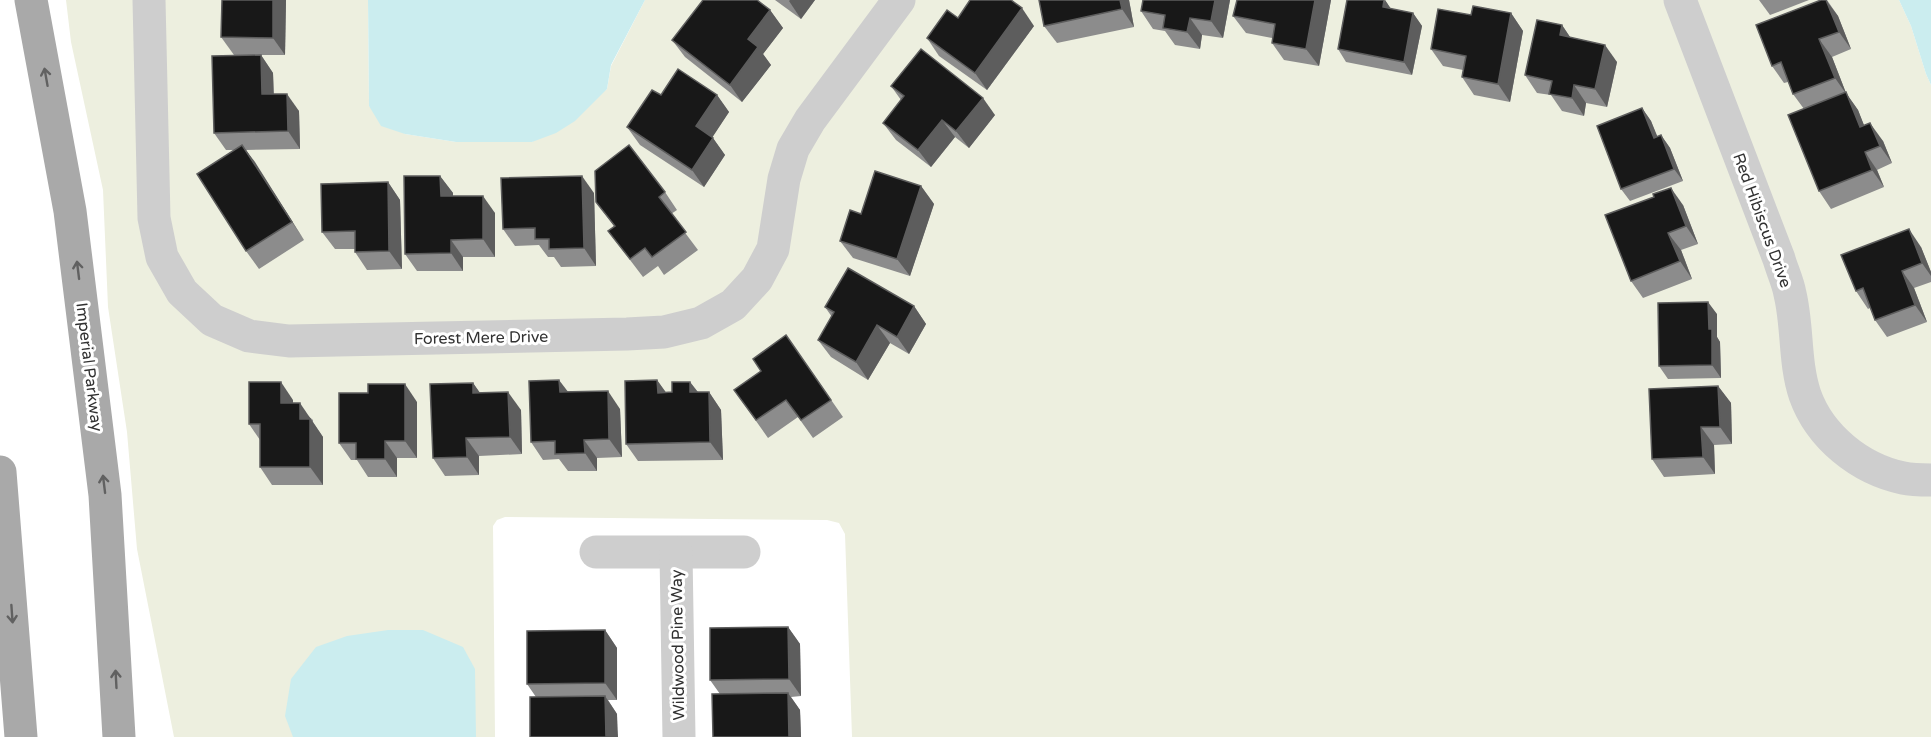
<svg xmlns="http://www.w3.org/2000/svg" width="1931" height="737" viewBox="0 0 1931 737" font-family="'Varela Round',sans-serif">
<rect width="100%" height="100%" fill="#fff"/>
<!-- green -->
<polygon fill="#edefdf" points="66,0 368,0 369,106 405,134 456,142 532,142 607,89 611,66 645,0 1899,0 1911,26 1926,74 1931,85 1931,737 852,737 845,534 839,523 827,520 505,517 497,520 493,526 495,737 174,737 137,549 127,432 108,307 103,190 71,42"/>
<!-- water -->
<g fill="#cbedef">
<polygon points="368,0 645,0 611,65 607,89 575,121 556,133 532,142 456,142 405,134 381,126 369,106"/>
<polygon points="1899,0 1931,0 1931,85 1926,74 1911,26"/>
<polygon points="388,630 423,630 463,647 475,669 476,737 293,737 285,716 291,679 316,647 347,636"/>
</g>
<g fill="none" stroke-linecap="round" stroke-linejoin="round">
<!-- minor -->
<g stroke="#cecece" stroke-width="33">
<polyline points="149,0 154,218 162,257 182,292 212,320 249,336 289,341 627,334 664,332 701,323 733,305 757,279 773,249 784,179 793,149 810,120 899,0"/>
<path d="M 1680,0 L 1779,259 C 1782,270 1788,282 1790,294 C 1798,327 1794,362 1805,395 C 1820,437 1860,469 1903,478 C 1912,480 1922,480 1931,480"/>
<polyline points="596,552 744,552"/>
<polyline points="676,553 679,737"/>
</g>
<!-- major -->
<g stroke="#a9a9a9" stroke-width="33">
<polyline points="31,0 70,211 105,495 119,737"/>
<polyline points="0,472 21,737"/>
</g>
</g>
<!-- wall -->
<g fill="#8c8c8c">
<polygon points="222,0 286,0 285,55 234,55 221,37"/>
<polygon points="775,0 815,0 801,19"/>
<polygon points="1039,0 1129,0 1134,27 1057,43 1044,26"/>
<polygon points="1143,0 1230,0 1223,38 1202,35 1200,49 1175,45 1165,31 1153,29 1141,11"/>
<polygon points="1331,0 1319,66 1284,60 1272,43 1272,38 1246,33 1233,16"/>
<polygon points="1385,0 1391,9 1413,13 1422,26 1412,75 1346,62 1338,49"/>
<polygon points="1759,0 1809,0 1770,15"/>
<polygon points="1821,0 1827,0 1838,16 1851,49 1832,57 1846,93 1858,110 1864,126 1883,141 1892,163 1877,170 1884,187 1831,209 1819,191 1804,109 1793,94 1788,82 1784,83 1772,66"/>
<polygon points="770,10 783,28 763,54 771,65 742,102 685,57 672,40"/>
<polygon points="1511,13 1523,31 1510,102 1474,95 1462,77 1463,70 1443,66 1431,49 1471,15"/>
<polygon points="958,18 1034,26 987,90 939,56 927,38"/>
<polygon points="1562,25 1570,37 1617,62 1607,107 1586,103 1584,116 1562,111 1551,95 1537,93 1525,75"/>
<polygon points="261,55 273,73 274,94 299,111 300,149 246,150 304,240 259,269 246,251 234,150 226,150 214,133"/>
<polygon points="891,86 995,115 969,148 955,137 931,167 896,140 883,123 901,100"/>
<polygon points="661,95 717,95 729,112 712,137 725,155 704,187 640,145 627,127"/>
<polygon points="1642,108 1651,121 1657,137 1661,135 1670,148 1683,181 1630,201 1621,189"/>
<polygon points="440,176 453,193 453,196 495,213 495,257 463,257 463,271 417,271 405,254"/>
<polygon points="388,182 400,200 402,269 367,270 355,252 355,249 335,249 322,232"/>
<polygon points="921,186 934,204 910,276 853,258 840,241 861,214"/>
<polygon points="665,192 677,210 671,214 698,250 664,275 658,266 643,277 608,231 614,226 596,202"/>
<polygon points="594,193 596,266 561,267 554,257 548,257 539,245 515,246 503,229"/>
<polygon points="1683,205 1698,244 1681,250 1692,279 1643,298 1631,281"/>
<polygon points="1921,247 1931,272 1931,282 1914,288 1927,322 1887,337 1875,320 1870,308 1868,309 1856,291"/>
<polygon points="914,306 926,324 909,354 890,343 868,380 831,357 818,340 832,317 825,307"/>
<polygon points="1717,314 1717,337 1720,342 1721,378 1668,379 1659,366"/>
<polygon points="786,335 843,417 813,438 798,417 768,438 734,390 761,371"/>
<polygon points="657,380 666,393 672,392 690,382 698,392 709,392 721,410 723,460 638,461 626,444"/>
<polygon points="473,383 480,393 521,410 522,454 479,456 479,475 445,476 433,458"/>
<polygon points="1718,386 1731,403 1732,444 1714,445 1715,474 1664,477 1652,459"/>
<polygon points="568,392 620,409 622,457 597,458 597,471 568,471 559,459 543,460 531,442"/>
<polygon points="293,400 293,403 313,420 313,422 323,437 323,485 272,485 260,467 260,440 249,424"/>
<polygon points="417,402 417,458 397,458 397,477 368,477 357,460 351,460 339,443"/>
<polygon points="788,627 800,644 801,696 791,697 800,710 801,737 713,737 720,694 710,680"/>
<polygon points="605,630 617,648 617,700 608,700 617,714 536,697 527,684"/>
</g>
<!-- shaded-wall -->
<g fill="#5d5d5d">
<polygon points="273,0 286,0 285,55 273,38"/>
<polygon points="790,0 815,0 801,19 789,1"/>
<polygon points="1120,0 1129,0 1134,27 1122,9"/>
<polygon points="1215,0 1230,0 1223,38 1211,21"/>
<polygon points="1315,0 1331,0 1319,66 1306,49"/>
<polygon points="1385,0 1393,12 1383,7"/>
<polygon points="1826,0 1838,16 1851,49 1839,32"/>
<polygon points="1022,8 1034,26 987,90 975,73"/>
<polygon points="770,10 783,28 763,54 771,65 742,102 730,85 748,39"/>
<polygon points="1413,13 1422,26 1412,75 1404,62"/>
<polygon points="1511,13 1523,31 1510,102 1498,84"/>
<polygon points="1190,18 1202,35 1200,49 1187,32"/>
<polygon points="1562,25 1574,43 1560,35"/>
<polygon points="1819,39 1832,57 1846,93 1858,110 1872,145 1860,127 1847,95 1835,78"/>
<polygon points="1605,45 1617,62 1607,107 1595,89"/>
<polygon points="261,55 273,73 274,112 262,94"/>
<polygon points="1574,85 1586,103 1584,116 1572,98"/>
<polygon points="287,94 299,111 300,149 288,131"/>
<polygon points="717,95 729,112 708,144 696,126"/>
<polygon points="983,98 995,115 969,148 956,131"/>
<polygon points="1642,108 1651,121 1663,150 1654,138"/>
<polygon points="942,120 955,137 931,167 918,150"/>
<polygon points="1870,123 1883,141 1892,163 1880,146"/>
<polygon points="1661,135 1670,148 1683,181 1674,169"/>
<polygon points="713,138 725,155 704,187 692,170"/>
<polygon points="242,145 255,162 304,240 292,222"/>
<polygon points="1865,152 1877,170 1884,187 1872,170"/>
<polygon points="440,176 453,193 453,214 441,196"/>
<polygon points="582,176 594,193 596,266 584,248"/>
<polygon points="388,182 400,200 402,269 389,251"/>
<polygon points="921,186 934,204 910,276 897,259"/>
<polygon points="1671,188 1683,205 1698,244 1686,226"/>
<polygon points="483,196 495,213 495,257 483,239"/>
<polygon points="1909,229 1921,247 1931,272 1931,276 1922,263"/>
<polygon points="1668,233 1681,250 1692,279 1680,261"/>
<polygon points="451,240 463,257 463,271 451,253"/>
<polygon points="1902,271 1914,288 1927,322 1915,305"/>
<polygon points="1708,302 1717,314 1717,337 1720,342 1721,378 1712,365 1709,329"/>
<polygon points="914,306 926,324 909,354 897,337"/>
<polygon points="877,325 890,343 868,380 856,362"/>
<polygon points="559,380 572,397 560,392"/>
<polygon points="657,380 670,398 658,393"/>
<polygon points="281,382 293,400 293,420 281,403"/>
<polygon points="690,382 703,399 690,392"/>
<polygon points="473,383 485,400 473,393"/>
<polygon points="405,384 417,402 417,458 405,441"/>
<polygon points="1718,386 1731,403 1732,444 1720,427"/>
<polygon points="608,391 620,409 622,457 609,439"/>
<polygon points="508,392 521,410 522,454 510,437"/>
<polygon points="709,392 721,410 723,460 710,442"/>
<polygon points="300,403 323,437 323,485 310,467 300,419"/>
<polygon points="1701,427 1714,445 1715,474 1703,457"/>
<polygon points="466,438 479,456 479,475 467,457"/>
<polygon points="584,440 597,458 597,471 585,453"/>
<polygon points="385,441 397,458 397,477 385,459"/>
<polygon points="788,627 800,644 801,696 789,679"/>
<polygon points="605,630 617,648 617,700 605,683"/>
<polygon points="788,693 800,710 801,737 789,737"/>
<polygon points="605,696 617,714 618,737 606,737"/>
</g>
<!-- building -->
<g fill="#181818" stroke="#5d5d5d" stroke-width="1.5">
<polygon points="222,0 273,0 273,38 221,37"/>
<polygon points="703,0 757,0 770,10 748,39 758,47 730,85 672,40"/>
<polygon points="970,0 1011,0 1022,8 975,73 927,38 947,10 958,18"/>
<polygon points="1039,0 1120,0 1122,9 1044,26"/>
<polygon points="1143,0 1215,0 1211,21 1190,18 1187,32 1163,28 1165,15 1141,11"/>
<polygon points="1237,0 1315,0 1306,49 1272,43 1275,24 1233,16"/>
<polygon points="1347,0 1384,0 1383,7 1413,13 1404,62 1338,49"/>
<polygon points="1821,0 1826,0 1839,32 1819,39 1835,78 1793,94 1781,62 1772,66 1756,25"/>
<polygon points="1473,6 1511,13 1498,84 1462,77 1466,56 1431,49 1438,9 1471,15"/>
<polygon points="1537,20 1562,25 1560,35 1605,45 1595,89 1574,85 1572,98 1549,94 1552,81 1525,75"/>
<polygon points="921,49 983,98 956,131 942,120 918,150 883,123 904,96 891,86"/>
<polygon points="261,55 262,94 287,94 288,131 214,133 212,56"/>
<polygon points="678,69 717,95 696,126 713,138 692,170 627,127 652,90 661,95"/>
<polygon points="1846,92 1860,127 1870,123 1880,146 1865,152 1872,170 1819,191 1788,115"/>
<polygon points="1642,108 1654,138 1661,135 1674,169 1621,189 1597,126"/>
<polygon points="242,145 292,222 246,251 197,174"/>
<polygon points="629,145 665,192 659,197 686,232 652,257 645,248 630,259 608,231 615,226 596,202 595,171"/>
<polygon points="875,171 921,186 897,259 840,241 850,210 861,214"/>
<polygon points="404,176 440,176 441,196 483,196 483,239 451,240 451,253 405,254"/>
<polygon points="582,176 584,248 549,249 549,239 535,239 535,228 503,229 501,178"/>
<polygon points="388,182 389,251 355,252 355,231 322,232 321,184"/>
<polygon points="1671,188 1686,226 1668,233 1680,261 1631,281 1605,215 1654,197 1653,194"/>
<polygon points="1909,229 1922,263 1902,271 1915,305 1875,320 1863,288 1856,291 1841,255"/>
<polygon points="848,268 914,306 897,337 877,325 856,362 818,340 834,312 825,307"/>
<polygon points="1708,302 1709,329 1712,329 1712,365 1659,366 1658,303"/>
<polygon points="786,335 831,400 801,420 786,400 756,420 734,390 761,371 753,359"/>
<polygon points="559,380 560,392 608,391 609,439 584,440 585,453 555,454 555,441 531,442 529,381"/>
<polygon points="657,380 658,393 672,392 672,382 690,382 690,392 709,392 710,442 626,444 625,381"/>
<polygon points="249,382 281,382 281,403 300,403 300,419 310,419 310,467 260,467 260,424 249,424"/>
<polygon points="473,383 473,393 508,392 510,437 466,438 467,457 433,458 430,384"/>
<polygon points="368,384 405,384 405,441 385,441 385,459 356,459 356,443 339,443 339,393 368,393"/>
<polygon points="1718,386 1720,427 1701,427 1703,457 1652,459 1649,389"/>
<polygon points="788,627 789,679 710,680 710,628"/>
<polygon points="605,630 605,683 527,684 527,631"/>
<polygon points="788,693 789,737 713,737 712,694"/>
<polygon points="605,696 606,737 530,737 530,697"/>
</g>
<!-- one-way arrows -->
<defs><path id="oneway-shaft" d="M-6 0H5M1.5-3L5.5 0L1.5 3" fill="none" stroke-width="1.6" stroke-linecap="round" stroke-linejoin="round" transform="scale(1.5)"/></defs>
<g stroke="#616161">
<use href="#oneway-shaft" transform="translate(46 77) rotate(-100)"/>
<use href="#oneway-shaft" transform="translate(78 270) rotate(-97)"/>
<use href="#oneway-shaft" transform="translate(104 484) rotate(-97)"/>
<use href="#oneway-shaft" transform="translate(12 614) rotate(86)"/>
<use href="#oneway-shaft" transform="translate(116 679) rotate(-93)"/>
</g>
<g text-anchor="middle" stroke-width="6" stroke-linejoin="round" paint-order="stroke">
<!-- street labels -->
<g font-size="16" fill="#313131" stroke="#fff">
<text transform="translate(1763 220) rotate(70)" y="6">Red Hibiscus Drive</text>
<text transform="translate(481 337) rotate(-1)" y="6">Forest Mere Drive</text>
<text transform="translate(90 367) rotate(83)" y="6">Imperial Parkway</text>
<text transform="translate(677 645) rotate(-91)" y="6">Wildwood Pine Way</text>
</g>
</g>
</svg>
